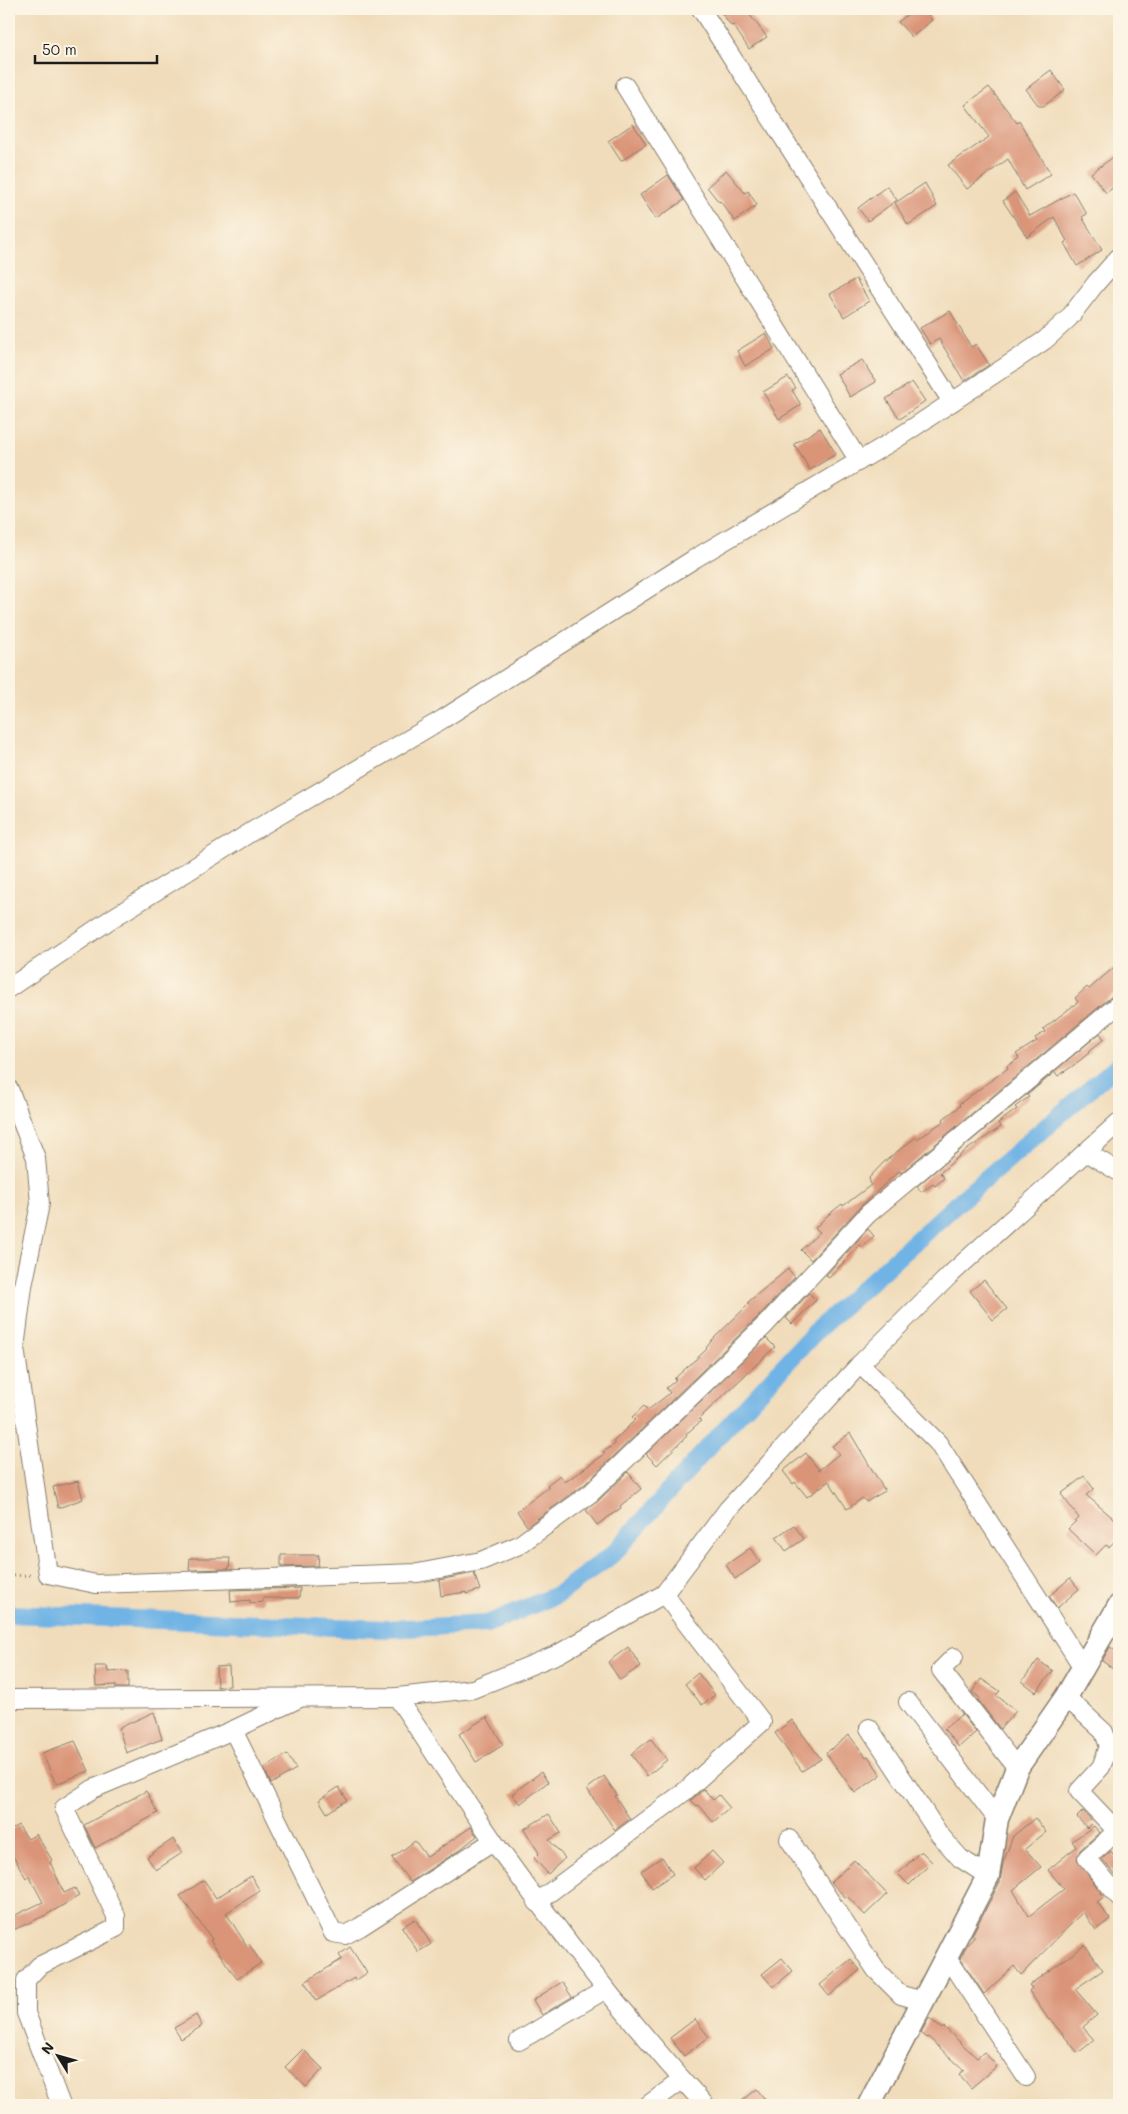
<svg xmlns="http://www.w3.org/2000/svg" width="1128" height="2114" viewBox="0 0 1128 2114" font-family="Mali,sans-serif">
<rect width="100%" height="100%" fill="#fcf5e5"/>
<filter id="ink" filterUnits="userSpaceOnUse"><feTurbulence type="fractalNoise" baseFrequency=".02" numOctaves="2"/><feDisplacementMap in="SourceGraphic" scale="10" xChannelSelector="R" yChannelSelector="G"/><feConvolveMatrix kernelMatrix="1 2 1 2 8 2 1 2 1" color-interpolation-filters="sRGB"/></filter>
<filter id="wash" filterUnits="userSpaceOnUse"><feTurbulence type="fractalNoise" baseFrequency=".0096" numOctaves="4" result="noise"/><feDisplacementMap in="SourceGraphic" scale="20" xChannelSelector="R" yChannelSelector="G"/><feGaussianBlur stdDeviation="1.12" result="paint"/><feColorMatrix in="noise" values="0 0 0 0 0 0 0 0 0 0 0 0 0 0 0 0 0 1.4 0 .05"/><feComposite in="paint" operator="in"/></filter>
<g filter="url(#wash)">
<rect width="100%" height="100%" fill="#f0dcba"/>
<g fill="none" stroke-linecap="round" stroke-linejoin="round">
<!-- canal -->
<polyline stroke="#6fb3e5" stroke-width="18" points="9,1614 386,1629 487,1624 559,1594 613,1554 710,1445 818,1329 962,1199 1119,1064"/>
</g>
<g id="blocks">
<!-- building -->
<g fill="#da9478">
<polygon points="719,9 745,9 767,37 749,49 733,25 731,26"/>
<polygon points="914,9 924,9 932,20 912,37 898,22"/>
<polygon points="1051,70 1065,90 1044,106 1039,106 1026,89"/>
<polygon points="989,87 1017,123 1019,121 1051,174 1025,190 1008,159 967,189 948,165 989,137 965,105"/>
<polygon points="633,124 646,144 621,161 608,141"/>
<polygon points="1119,153 1119,183 1106,193 1091,173"/>
<polygon points="726,170 745,193 748,191 757,205 735,221 720,201 719,202 707,187"/>
<polygon points="668,175 684,200 656,219 640,195"/>
<polygon points="925,183 937,206 908,225 895,203"/>
<polygon points="887,186 897,200 868,221 858,208"/>
<polygon points="1015,192 1030,216 1073,192 1087,214 1082,217 1102,250 1077,266 1064,243 1067,241 1054,217 1027,237 1003,201"/>
<polygon points="856,279 869,301 844,317 830,294"/>
<polygon points="950,311 971,347 976,344 989,365 964,381 939,339 930,344 920,328"/>
<polygon points="766,333 774,349 745,366 737,351"/>
<polygon points="862,360 876,382 850,397 837,374"/>
<polygon points="788,377 796,388 792,390 801,405 779,419 763,392"/>
<polygon points="912,382 925,401 900,419 886,399"/>
<polygon points="820,428 836,454 810,470 794,444"/>
<polygon points="1119,963 1119,992 1112,996 901,1173 899,1171 860,1207 811,1260 801,1250 820,1232 815,1228 828,1215 842,1204 843,1206 871,1185 869,1178 884,1162 916,1137 917,1139 944,1121 943,1119 960,1106 959,1104 1008,1068 1007,1066 1019,1058 1016,1054 1037,1041 1035,1038 1045,1032 1043,1029 1078,1002 1075,998 1087,987 1089,989"/>
<polygon points="1100,1033 1104,1039 1089,1051 1090,1052 1074,1065 1058,1076 1055,1072 1027,1095 1029,1097 1015,1107 1017,1109 998,1123 1001,1127 965,1151 940,1173 944,1178 935,1186 933,1184 921,1192 917,1186"/>
<polygon points="868,1229 874,1236 862,1247 860,1245 829,1278 826,1275"/>
<polygon points="788,1269 795,1277 758,1317 584,1485 527,1526 517,1511 549,1487 547,1485 560,1475 565,1482 605,1454 603,1452 615,1444 613,1442 635,1420 632,1417 644,1406 648,1410 670,1393 666,1388 676,1380 674,1379 707,1349 706,1348 712,1340 749,1304 748,1302"/>
<polygon points="984,1280 1007,1309 993,1320 970,1291"/>
<polygon points="809,1293 816,1300 792,1324 786,1318"/>
<polygon points="766,1338 775,1347 707,1411 699,1419 701,1421 686,1434 687,1436 657,1465 646,1454"/>
<polygon points="850,1433 885,1491 866,1502 863,1498 847,1509 829,1481 807,1497 795,1482 793,1484 783,1471 806,1453 819,1470 839,1454 832,1446"/>
<polygon points="628,1472 641,1489 620,1506 621,1508 597,1525 586,1510 598,1501"/>
<polygon points="1084,1476 1094,1489 1086,1495 1119,1523 1119,1536 1109,1547 1106,1545 1096,1555 1068,1529 1079,1518 1061,1494"/>
<polygon points="78,1481 83,1499 58,1508 53,1487"/>
<polygon points="794,1525 804,1539 786,1551 776,1537"/>
<polygon points="750,1548 760,1562 735,1579 726,1565"/>
<polygon points="281,1555 319,1555 318,1566 281,1567"/>
<polygon points="190,1558 230,1558 229,1569 189,1570"/>
<polygon points="474,1573 480,1590 466,1594 466,1592 441,1596 439,1580"/>
<polygon points="1070,1578 1079,1589 1057,1608 1049,1596"/>
<polygon points="300,1588 299,1598 263,1598 263,1602 250,1603 250,1600 231,1602 230,1590"/>
<polygon points="628,1647 641,1666 620,1680 608,1662"/>
<polygon points="1110,1647 1119,1653 1119,1673 1102,1661"/>
<polygon points="1038,1660 1053,1671 1036,1692 1022,1681"/>
<polygon points="95,1666 107,1666 108,1672 128,1671 128,1688 116,1688 116,1685 96,1686"/>
<polygon points="229,1666 230,1686 217,1687 216,1667"/>
<polygon points="698,1673 715,1695 702,1705 685,1684"/>
<polygon points="981,1679 1000,1691 996,1695 1016,1711 1000,1729 978,1700 980,1698 972,1692"/>
<polygon points="154,1712 162,1739 126,1753 119,1728"/>
<polygon points="962,1714 976,1732 959,1747 944,1729"/>
<polygon points="487,1717 503,1745 476,1762 459,1734"/>
<polygon points="792,1720 821,1759 802,1771 775,1733"/>
<polygon points="849,1735 866,1757 868,1756 881,1775 855,1793 826,1753"/>
<polygon points="651,1739 667,1760 647,1776 631,1754"/>
<polygon points="75,1741 89,1771 56,1784 42,1753"/>
<polygon points="287,1754 296,1769 271,1784 264,1768"/>
<polygon points="541,1772 548,1782 520,1804 512,1794"/>
<polygon points="604,1776 617,1795 615,1796 630,1819 615,1830 587,1789"/>
<polygon points="339,1787 347,1800 327,1813 319,1800"/>
<polygon points="704,1789 713,1800 719,1795 730,1808 713,1822 699,1805 697,1806 691,1800"/>
<polygon points="146,1791 158,1813 95,1848 84,1825"/>
<polygon points="1083,1811 1093,1822 1087,1828 1077,1817"/>
<polygon points="549,1814 561,1833 549,1840 565,1858 548,1874 534,1858 539,1853 524,1829"/>
<polygon points="1035,1818 1046,1832 1025,1849 1041,1867 1013,1890 1029,1916 1064,1889 1048,1870 1076,1847 1072,1841 1094,1826 1099,1833 1080,1850 1077,1859 1104,1897 1097,1902 1110,1919 1096,1930 1083,1912 1021,1975 1014,1966 984,1994 960,1958 967,1945 975,1936 972,1935 1000,1882 1003,1863 1013,1836"/>
<polygon points="18,1825 28,1839 36,1834 52,1860 50,1862 64,1893 75,1888 79,1896 46,1915 9,1932 9,1918 43,1902 29,1876 26,1878 9,1849 9,1832"/>
<polygon points="471,1827 477,1836 458,1851 410,1882 392,1858 415,1841 427,1857"/>
<polygon points="173,1839 182,1853 156,1870 147,1857"/>
<polygon points="712,1851 723,1863 705,1880 694,1868"/>
<polygon points="921,1851 932,1862 909,1885 898,1874"/>
<polygon points="1111,1851 1119,1864 1119,1876 1117,1877 1102,1859"/>
<polygon points="662,1857 673,1874 652,1888 641,1871"/>
<polygon points="854,1860 887,1894 865,1915 847,1896 845,1897 831,1882"/>
<polygon points="251,1876 260,1891 226,1913 247,1946 249,1944 261,1963 237,1979 210,1940 212,1939 180,1896 204,1880 216,1898"/>
<polygon points="415,1919 431,1944 418,1952 402,1927"/>
<polygon points="1085,1945 1103,1970 1075,1989 1097,2015 1083,2027 1094,2040 1078,2053 1050,2019 1049,2020 1029,1991 1032,1988 1029,1985"/>
<polygon points="350,1947 367,1973 355,1981 354,1978 316,2001 305,1982 342,1959 339,1955"/>
<polygon points="782,1958 793,1971 773,1987 762,1974"/>
<polygon points="851,1959 860,1970 829,1996 820,1985"/>
<polygon points="562,1982 572,1997 542,2015 533,2000"/>
<polygon points="196,2015 202,2026 181,2039 174,2028"/>
<polygon points="929,2018 942,2029 944,2027 977,2058 984,2052 997,2066 971,2088 959,2074 964,2070 928,2037 927,2038 921,2033"/>
<polygon points="695,2019 709,2037 684,2056 670,2038"/>
<polygon points="303,2049 323,2069 306,2087 285,2067"/>
<polygon points="757,2089 769,2105 737,2105"/>
</g>
</g>
</g>
<g filter="url(#ink)">
<use href="#blocks" fill-opacity="0" stroke="#867c6b" stroke-width="1"/>
<g fill="none" stroke-linecap="round" stroke-linejoin="round">
<defs>
<g id="minor">
<polyline points="701,9 952,402"/>
<polyline points="625,86 859,461"/>
<polyline points="9,988 111,919 256,829 443,719 694,559 896,439 1014,361 1045,340 1069,318 1096,283 1119,257"/>
<polyline points="9,1089 36,1158 40,1204 23,1286 15,1348 48,1574 96,1584 418,1573 481,1561 519,1545 591,1493 765,1325 868,1214 1119,1004"/>
<polyline points="1086,1152 1119,1172"/>
<polyline points="860,1364 938,1443 1084,1669"/>
<polyline points="954,1657 941,1670 1017,1768"/>
<path d="M 397,1697 C 429,1745 461,1794 494,1842 C 559,1933 630,2022 705,2105"/>
<polyline points="1066,1697 1104,1732 1109,1747 1101,1767 1079,1791 1117,1831 1087,1858 1119,1897"/>
<polyline points="9,1699 397,1697 473,1689 558,1654 664,1594 728,1509 860,1364 951,1274 1119,1122"/>
<polyline points="908,1702 997,1819"/>
<polyline points="869,1728 939,1834 960,1858 988,1876"/>
<polyline points="233,1730 333,1933 345,1935 360,1927 493,1841"/>
<polyline points="789,1839 876,1970 901,1995 923,2001"/>
<polyline points="537,1902 684,1792 762,1722 664,1594"/>
<polyline points="947,1957 1026,2077"/>
<polyline points="519,2041 606,1989"/>
<polyline points="61,2105 26,2013 26,1980 39,1966 116,1928 116,1916 64,1808 93,1789 233,1730 298,1699"/>
<polyline points="648,2105 682,2080"/>
</g>
<polyline id="major" points="869,2105 988,1876 997,1819 1017,1768 1066,1697 1119,1606"/>
</defs>
<!-- minor casing -->
<use href="#minor" stroke="#867c6b" stroke-width="20"/>
<!-- major casing -->
<use href="#major" stroke="#867c6b" stroke-width="25"/>
<!-- path -->
<polyline stroke="#867c6b" stroke-width="3" stroke-dasharray="1 4" stroke-linecap="butt" points="9,1576 32,1575"/>
<!-- minor -->
<use href="#minor" stroke="#fff" stroke-width="18"/>
<!-- major -->
<use href="#major" stroke="#fff" stroke-width="22"/>
</g>
</g>
<!-- margin -->
<rect width="1128" height="2114" fill="none" stroke="#fcf5e5" stroke-width="30"/>
<!-- north arrow -->
<g transform="translate(58 2056) rotate(307)" stroke="#fcf5e5" stroke-width="4" paint-order="stroke">
<path d="M0-4L9 19L0 12L-9 19Z" fill="#1c1c1c"/>
<text y="-8" font-size="14" font-weight="bold" text-anchor="middle" fill="#1c1c1c">N</text>
</g>
<!-- scale -->
<path d="M35 55v8h122v-8" fill="none" stroke="#1c1c1c" stroke-width="2.5"/>
<text x="42" y="55" font-size="15" fill="#1c1c1c" stroke="#fcf5e5" stroke-width="4" paint-order="stroke">50 m</text>
</svg>
